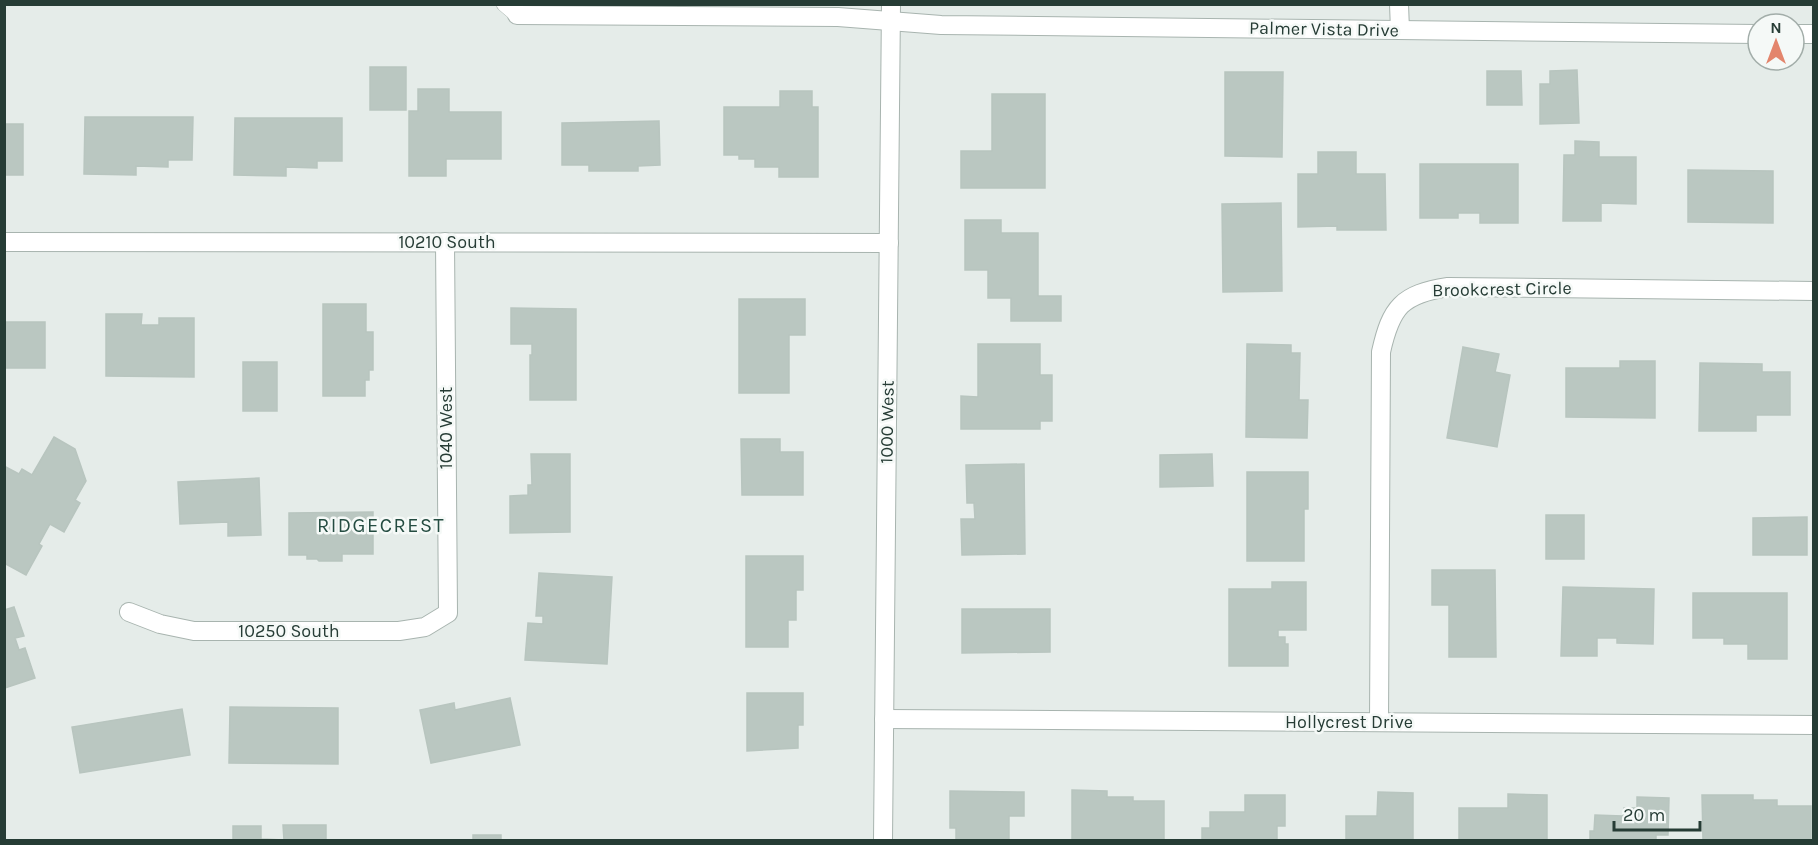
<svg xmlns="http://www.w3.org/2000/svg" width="1818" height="845" viewBox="0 0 1818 845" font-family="Karla,sans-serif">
<rect width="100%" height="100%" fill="#e5ece9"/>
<!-- building -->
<g fill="#bac7c1" stroke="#b8c5bf" stroke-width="1.5">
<rect x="370" y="67" width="36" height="43"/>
<polygon points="1577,70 1579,123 1540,124 1540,84 1550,84 1550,71"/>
<polygon points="1487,71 1521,71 1522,105 1487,105"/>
<polygon points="1225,72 1283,72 1282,157 1225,156"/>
<polygon points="418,89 449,89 449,112 501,112 501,159 446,159 446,176 409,176 409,111 418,111"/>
<polygon points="780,91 812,91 812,107 818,107 818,177 779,177 779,167 755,167 755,159 739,159 739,155 724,155 724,107 780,107"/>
<polygon points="992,94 1045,94 1045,188 961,188 961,151 992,151"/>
<polygon points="85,117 193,117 192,160 168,160 168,167 136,166 136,175 84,174"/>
<polygon points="235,118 342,118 342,161 317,161 317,168 286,167 286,176 234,175"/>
<polygon points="659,121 660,165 638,166 638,171 589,171 589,165 562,165 562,123"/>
<rect x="4" y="124" width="19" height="51"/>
<polygon points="1575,141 1599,142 1599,157 1636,157 1636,204 1601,203 1601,221 1563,221 1564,155 1575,155"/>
<polygon points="1318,152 1356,152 1356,174 1385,174 1386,230 1337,230 1337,226 1298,227 1298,174 1318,174"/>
<polygon points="1420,164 1518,164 1518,223 1480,223 1480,213 1458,213 1458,218 1420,218"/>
<polygon points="1688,170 1773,171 1773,223 1688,222"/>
<polygon points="1281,203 1282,291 1223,292 1222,204"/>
<polygon points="965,220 1001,220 1001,233 1038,233 1038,296 1061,296 1061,321 1011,321 1011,298 988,298 988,270 965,270"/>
<polygon points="739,299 805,299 805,335 789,335 789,393 739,393"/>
<polygon points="323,304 366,304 366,332 373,332 373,370 369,370 369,380 365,380 365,396 323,396"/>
<polygon points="511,308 576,309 576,400 530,400 530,355 532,355 532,344 511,344"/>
<polygon points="106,314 142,314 141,325 159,325 159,318 194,318 194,377 106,376"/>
<rect x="4" y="322" width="41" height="46"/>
<polygon points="978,344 1040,344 1040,375 1052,375 1052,421 1040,421 1040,429 961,429 961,396 978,397"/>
<polygon points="1247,344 1291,345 1291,353 1300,353 1299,400 1308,400 1307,438 1246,437"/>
<polygon points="1463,347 1499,354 1495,372 1510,375 1497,447 1447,438"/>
<polygon points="1620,361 1655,361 1655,418 1566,417 1566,368 1620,368"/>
<rect x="243" y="362" width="34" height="49"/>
<polygon points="1700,363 1762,364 1762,372 1790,372 1790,415 1756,415 1756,431 1699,431"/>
<polygon points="54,437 75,449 86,481 75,500 80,503 64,532 50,524 39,544 42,546 26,575 4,563 4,466 19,474 22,469 32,475"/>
<polygon points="741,439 780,439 780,452 803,452 803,495 742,495"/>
<polygon points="531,454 570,454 570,532 510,533 510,496 528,495 528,485 532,485"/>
<polygon points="1212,454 1213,486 1160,487 1160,455"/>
<polygon points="1024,464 1025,554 962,555 961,519 975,519 974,503 967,503 966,465"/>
<polygon points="1247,472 1308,472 1308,509 1304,509 1304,561 1247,561"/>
<polygon points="259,478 261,535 228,536 228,522 180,524 178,482"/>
<polygon points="373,512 373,554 342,554 342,561 319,561 317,559 307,559 307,555 289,555 289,513"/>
<rect x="1546" y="515" width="38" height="44"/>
<polygon points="1807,517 1807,555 1753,555 1753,518"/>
<polygon points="746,556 803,556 803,590 796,590 796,620 788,620 788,647 746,647"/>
<polygon points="1432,570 1495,570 1496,657 1449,657 1449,605 1432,605"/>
<polygon points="539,573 612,577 607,664 525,660 528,623 543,624 543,616 536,616"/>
<polygon points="1272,582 1306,582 1306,630 1278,630 1278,637 1285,637 1285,644 1288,644 1288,666 1229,666 1229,589 1272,589"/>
<polygon points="1563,587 1654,589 1653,644 1617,643 1617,638 1597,638 1597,656 1561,656"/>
<polygon points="1693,593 1787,593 1787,659 1748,659 1748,644 1724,644 1724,638 1693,638"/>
<polygon points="14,607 24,636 15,638 19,650 25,648 35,678 5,688 4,610"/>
<polygon points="962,609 1050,609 1050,652 962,653"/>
<polygon points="747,693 803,693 803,725 798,725 798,748 747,751"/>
<polygon points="510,698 520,745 431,763 420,710 454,703 455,710"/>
<polygon points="230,707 338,708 338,764 229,763"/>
<polygon points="182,709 190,755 80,773 72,727"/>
<polygon points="1072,790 1107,791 1107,797 1133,797 1133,801 1164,801 1164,840 1072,840"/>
<polygon points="950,791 1024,792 1024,816 1009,816 1009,840 956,840 956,828 950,828"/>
<polygon points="1378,792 1413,793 1413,840 1346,840 1346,816 1377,816"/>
<polygon points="1508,794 1547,795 1547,840 1459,840 1459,808 1508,808"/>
<polygon points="1245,795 1285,795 1285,826 1277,826 1277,840 1202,840 1202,828 1210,828 1210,812 1245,812"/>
<polygon points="1702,795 1753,795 1753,800 1777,800 1777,806 1811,806 1811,840 1703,840"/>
<polygon points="1637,797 1669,798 1668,835 1656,835 1656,840 1590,840 1590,831 1594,831 1595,815 1623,816 1624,808 1637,808"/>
<polygon points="283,825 326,825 326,840 284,840"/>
<polygon points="233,826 261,826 261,839 284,840 233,840"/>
<rect x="473" y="835" width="28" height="5"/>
</g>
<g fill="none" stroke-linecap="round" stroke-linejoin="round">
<defs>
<polyline id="service" points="504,4 517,15"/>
<g id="minor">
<polyline points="1399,4 1400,30"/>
<polyline points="517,15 838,17 941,25 1758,34"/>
<polyline points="1794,34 1814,34"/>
<polyline points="4,242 889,243"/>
<polyline points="129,612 160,624 194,631 399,631 425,627 448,613 445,242"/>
<polyline points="884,719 1814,725"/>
<path d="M 1379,722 L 1381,352 C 1391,307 1402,294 1448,287 L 1814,291"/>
</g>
<polyline id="tertiary" points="883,840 891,4"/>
</defs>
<!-- service casing -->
<use href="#service" stroke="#a8b4af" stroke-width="16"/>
<!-- minor casing -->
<use href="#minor" stroke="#a8b4af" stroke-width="20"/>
<!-- tertiary casing -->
<use href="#tertiary" stroke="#a8b4af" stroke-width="20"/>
<!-- service -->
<use href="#service" stroke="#fff" stroke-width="15"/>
<!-- minor -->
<use href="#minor" stroke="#fff" stroke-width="18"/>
<!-- tertiary -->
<use href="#tertiary" stroke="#fff" stroke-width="18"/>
</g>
<g text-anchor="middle" stroke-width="5" stroke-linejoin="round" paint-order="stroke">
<!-- street labels -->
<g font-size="18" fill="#263c35" stroke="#f5f9f7">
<text transform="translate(1324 29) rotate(1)" y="6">Palmer Vista Drive</text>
<text x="447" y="248">10210 South</text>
<text transform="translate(1502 289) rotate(-1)" y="6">Brookcrest Circle</text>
<text transform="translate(887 422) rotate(-89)" y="6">1000 West</text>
<text transform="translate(446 428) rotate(-90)" y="6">1040 West</text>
<text x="289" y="637">10250 South</text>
<text x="1349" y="728">Hollycrest Drive</text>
</g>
<!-- neighbourhood labels -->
<g font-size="20" letter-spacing="1.5" fill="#244c41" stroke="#f5f9f7">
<text x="381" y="532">RIDGECREST</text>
</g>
</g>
<!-- border -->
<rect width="1818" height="845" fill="none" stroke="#263c35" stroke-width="12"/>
<!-- north arrow -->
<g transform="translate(1776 42)"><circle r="28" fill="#f5f9f7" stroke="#a2ada9" stroke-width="1.5"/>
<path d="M0-4.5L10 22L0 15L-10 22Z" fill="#e3856c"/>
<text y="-9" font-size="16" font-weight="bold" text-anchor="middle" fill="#263c35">N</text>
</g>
<!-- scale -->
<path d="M1614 821v9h86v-9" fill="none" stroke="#263c35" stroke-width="3"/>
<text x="1623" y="821" font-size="18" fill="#263c35" stroke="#f5f9f7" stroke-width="4.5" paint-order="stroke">20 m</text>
</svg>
